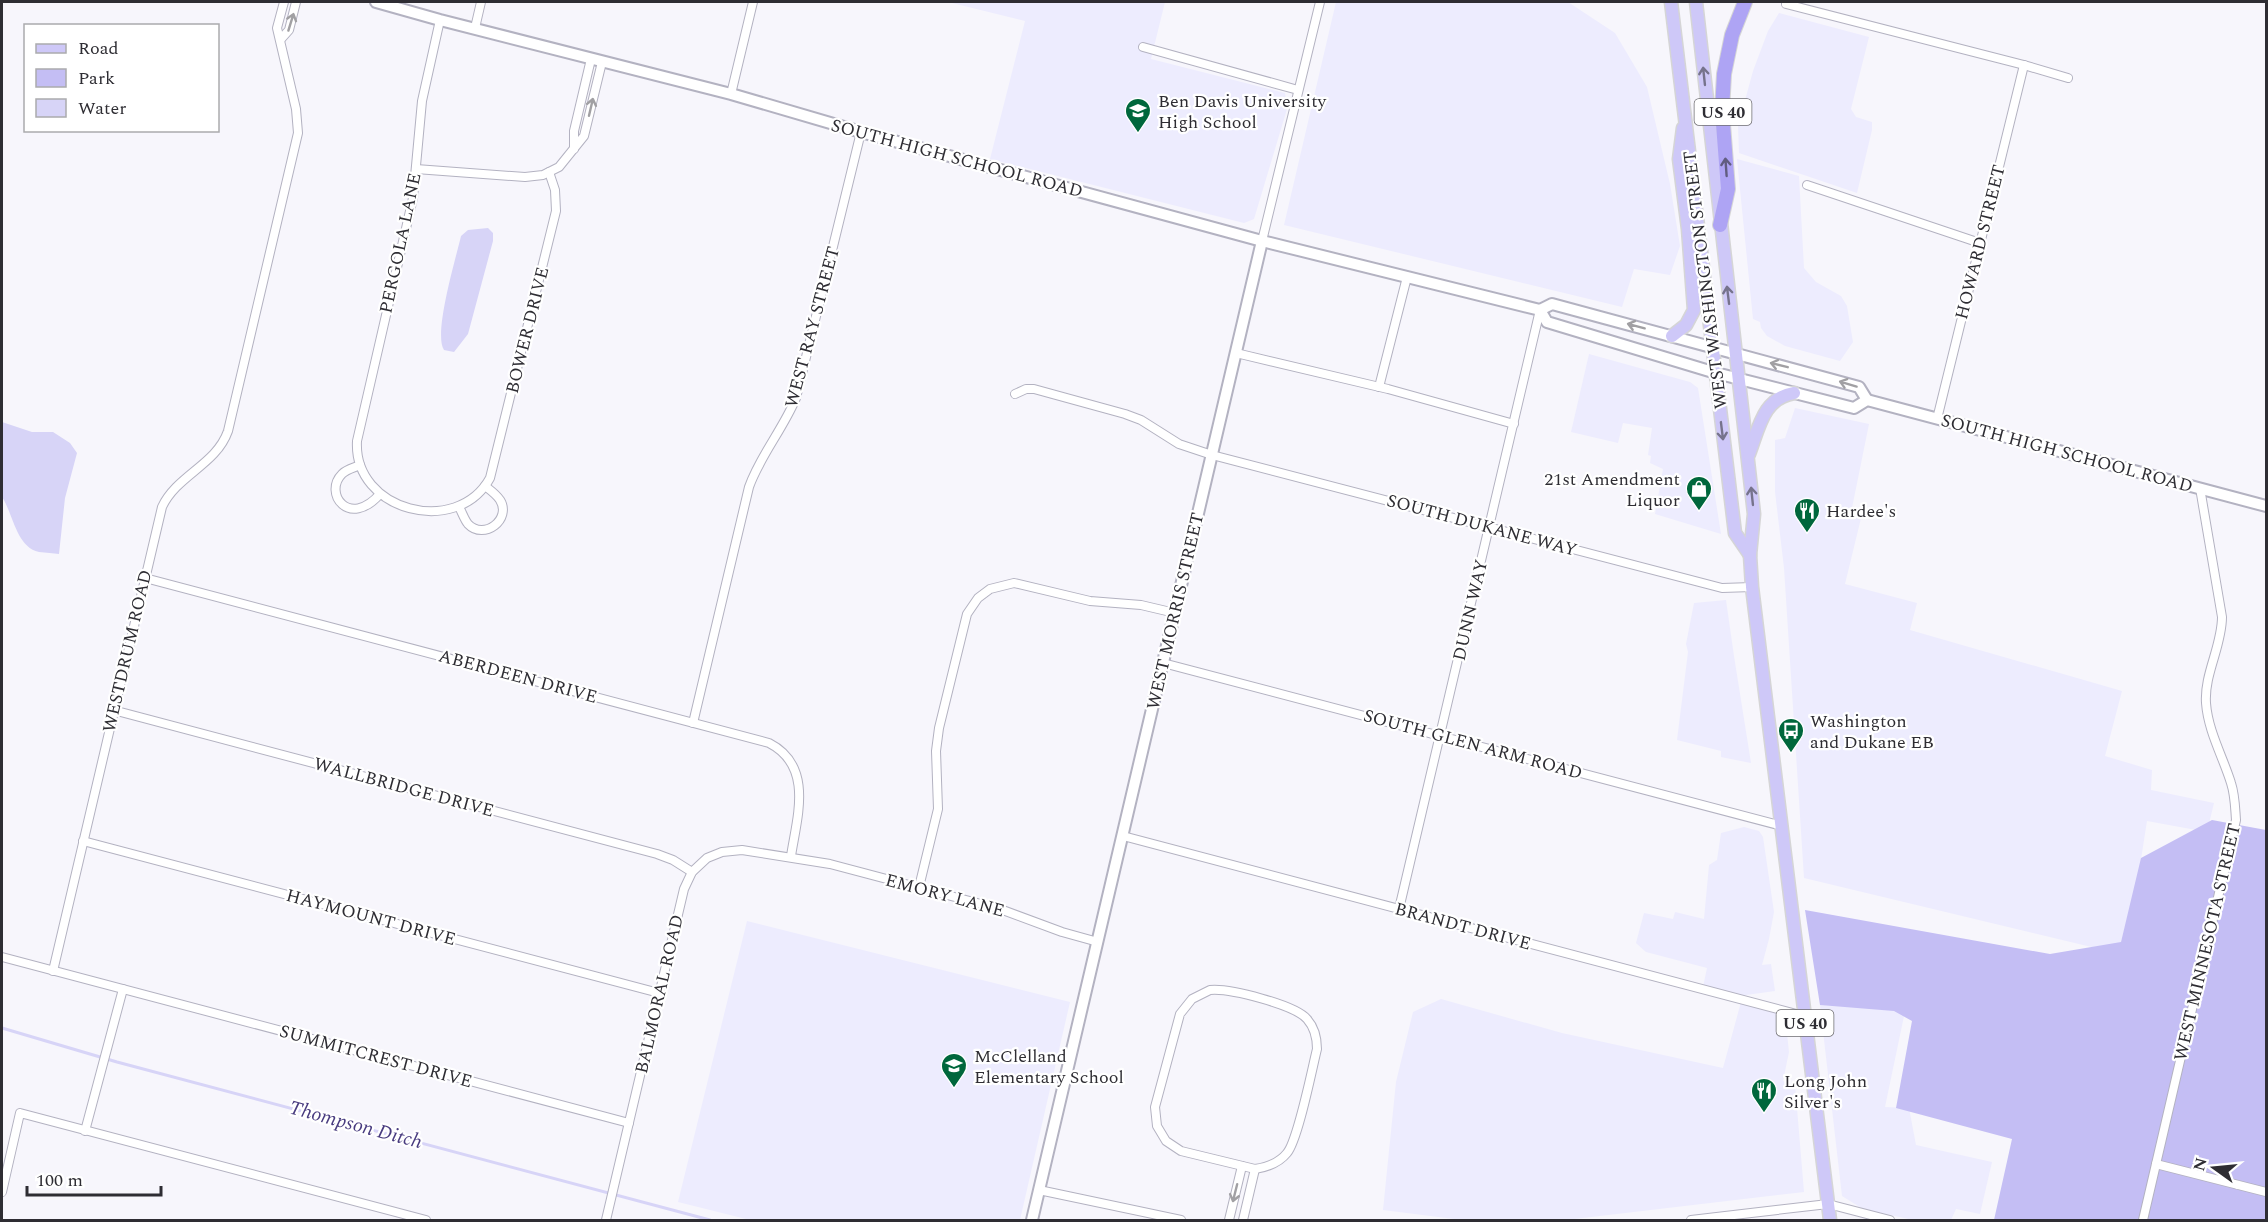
<svg xmlns="http://www.w3.org/2000/svg" width="2268" height="1222" viewBox="0 0 2268 1222" font-family="Spectral,serif">
<rect width="100%" height="100%" fill="#f7f6fc"/>
<!-- built -->
<g fill="#edecfe">
<polygon points="948,2 1165,2 1151,59 1285,93 1287,109 1254,219 1244,223 990,159 1025,21"/>
<polygon points="1336,2 1568,2 1615,33 1647,87 1670,184 1680,246 1670,275 1634,269 1622,307 1284,225"/>
<polygon points="1779,13 1869,37 1851,109 1856,117 1872,122 1872,130 1857,193 1739,153 1738,126 1753,71 1768,31"/>
<polygon points="1737,159 1799,176 1804,268 1816,282 1841,296 1847,306 1853,342 1840,361 1785,346 1767,336 1761,328 1760,322 1753,319"/>
<polygon points="1589,354 1690,382 1698,388 1721,534 1655,514 1663,469 1650,463 1651,456 1648,455 1652,428 1623,423 1618,443 1571,432"/>
<polygon points="1795,408 1869,424 1852,508 1863,510 1845,584 1917,603 1910,630 2122,691 2105,756 2152,770 2151,790 2214,803 2207,832 2147,821 2139,872 2121,942 2108,951 1804,878 1784,568 1775,492 1775,440 1785,438"/>
<polygon points="1726,600 1734,656 1751,763 1721,757 1721,751 1677,740 1688,652 1686,644 1694,603"/>
<polygon points="1744,827 1759,831 1763,837 1774,912 1769,939 1762,965 1771,964 1775,991 1739,996 1703,987 1707,968 1646,952 1636,943 1644,913 1673,919 1675,912 1704,919 1709,865 1717,860 1721,833"/>
<polygon points="747,921 1070,1002 1020,1220 750,1220 678,1202"/>
<polygon points="1441,999 1562,1033 1723,1068 1741,1002 1785,1015 1789,1052 1783,1081 1795,1084 1804,1192 1566,1220 1462,1220 1383,1210 1396,1082 1413,1012"/>
<polygon points="1820,1005 1896,1007 1904,1016 1885,1107 1909,1108 1916,1145 1992,1162 1980,1214 1956,1209 1951,1220 1913,1220 1863,1209 1842,1196"/>
</g>
<!-- green -->
<polygon fill="#c4bef4" points="2212,820 2266,830 2266,1220 1994,1220 2012,1139 1896,1108 1912,1021 1894,1011 1820,1005 1805,910 2050,954 2121,942 2141,858"/>
<!-- water -->
<g fill="#d7d4f7">
<path d="M 488,228 L 493,233 L 493,241 L 468,334 L 454,352 L 444,350 C 433,334 456,258 461,236 L 468,230 Z"/>
<path d="M 2,422 L 32,432 L 53,432 L 70,443 L 77,453 L 65,498 L 59,554 C 53,553 46,553 39,552 C 16,547 13,513 2,497 Z"/>
</g>
<g fill="none" stroke-linecap="round" stroke-linejoin="round">
<!-- stream -->
<polyline stroke="#d7d4f7" stroke-width="3" points="2,1028 117,1062 710,1220"/>
<defs>
<g id="street">
<polyline points="1786,4 2024,65 2068,78"/>
<path d="M 440,20 L 422,101 L 413,198 L 357,441 C 353,511 457,538 490,478 L 556,211 L 555,190 L 549,172"/>
<polyline points="475,28 481,2"/>
<polyline points="281,39 289,30 296,2"/>
<polyline points="1143,47 1298,90"/>
<polyline points="731,94 753,2"/>
<polyline points="574,149 574,131 591,59"/>
<polyline points="416,169 525,177 543,175 559,167 584,136 602,62"/>
<polyline points="1807,185 1980,243"/>
<polyline points="1262,241 1320,2"/>
<polyline points="1236,353 1388,389 1514,424"/>
<polyline points="1379,387 1407,277"/>
<polyline points="1015,394 1026,389 1034,389 1125,414 1141,420 1179,444 1212,455 1722,588 1752,587"/>
<polyline points="1937,419 2024,65"/>
<path d="M 360,465 C 354,468 347,469 342,474 C 323,493 349,529 380,494"/>
<path d="M 459,507 C 462,512 464,519 468,524 C 484,541 512,519 500,500 C 496,494 490,490 485,486"/>
<path d="M 145,578 L 769,743 C 814,766 797,817 791,856"/>
<polyline points="1163,663 1782,826"/>
<polyline points="113,710 657,854 673,860 692,872"/>
<path d="M 693,723 L 749,487 C 760,456 783,429 796,398 L 861,132"/>
<polyline points="1123,836 1804,1016"/>
<polyline points="83,841 659,993"/>
<polyline points="919,887 938,809 936,751 939,728 967,614 978,598 990,589 1014,583 1090,601 1141,605 1175,613"/>
<polyline points="1399,909 1540,310"/>
<polyline points="2,957 629,1123"/>
<path d="M 53,971 L 162,507 C 177,475 216,465 228,431 L 298,133 L 296,109 L 277,28 L 284,2"/>
<path d="M 1210,990 C 1230,988 1295,1005 1307,1019 C 1315,1028 1317,1038 1317,1049 C 1312,1069 1298,1140 1287,1153 C 1279,1163 1268,1167 1255,1169 L 1181,1151 L 1166,1141 L 1157,1126 L 1155,1107 L 1180,1014 L 1192,999 Z"/>
<polyline points="85,1131 123,989"/>
<polyline points="2156,1164 2266,1192"/>
<polyline points="1039,1190 1181,1220"/>
<polyline points="2,1192 20,1113 426,1220"/>
<polyline points="606,1220 684,889 692,872 707,858 722,852 742,850 830,864 1000,909 1062,932 1098,942"/>
<polyline points="1229,1220 1242,1166"/>
<polyline points="1243,1220 1255,1169"/>
<polyline points="1691,1220 1828,1204 1890,1220"/>
<path d="M 2143,1220 L 2236,820 C 2235,807 2235,795 2231,783 C 2223,757 2208,731 2206,703 C 2204,674 2222,646 2222,617 L 2200,488"/>
</g>
<g id="secondary">
<polyline points="376,2 440,20 731,94 861,132 1262,241 1540,310 1552,304 1859,387 1867,400"/>
<polyline points="1540,310 1547,322 1716,373 1854,408 1867,400 2266,506"/>
<polyline points="1032,1220 1262,241"/>
</g>
<g id="primary">
<polyline points="1671,2 1735,533 1750,555"/>
<polyline points="1696,2 1754,514 1750,555 1752,587 1830,1220"/>
<polyline points="1672,336 1686,325 1694,310 1688,229 1679,159 1683,128"/>
<path d="M 1749,454 C 1759,428 1763,398 1794,393"/>
</g>
<polyline id="highway" points="1720,225 1728,189 1722,111 1724,74 1732,35 1745,2"/>
</defs>
<!-- street casing -->
<use href="#street" stroke="#b3b2c1" stroke-width="10"/>
<!-- secondary casing -->
<use href="#secondary" stroke="#b3b2c1" stroke-width="14"/>
<!-- primary casing -->
<use href="#primary" stroke="#d5d5d6" stroke-width="15"/>
<!-- highway casing -->
<use href="#highway" stroke="#d5d5d6" stroke-width="16"/>
<!-- street -->
<use href="#street" stroke="#fff" stroke-width="8"/>
<!-- secondary -->
<use href="#secondary" stroke="#fff" stroke-width="10"/>
<!-- primary -->
<use href="#primary" stroke="#cec8f8" stroke-width="12"/>
<!-- highway -->
<use href="#highway" stroke="#aea4f4" stroke-width="14"/>
</g>
<!-- one-way arrows -->
<defs><path id="oneway-shaft" d="M-6 0H5M1.5-3L5.5 0L1.5 3" fill="none" stroke-width="1.6" stroke-linecap="round" stroke-linejoin="round" transform="scale(1.5)"/></defs>
<g stroke="#a1a0a3">
<use href="#oneway-shaft" transform="translate(291 22) rotate(-73)"/>
<use href="#oneway-shaft" transform="translate(591 107) rotate(-77)"/>
<use href="#oneway-shaft" transform="translate(1636 326) rotate(-165)"/>
<use href="#oneway-shaft" transform="translate(1779 365) rotate(-166)"/>
<use href="#oneway-shaft" transform="translate(1848 384) rotate(-163)"/>
<use href="#oneway-shaft" transform="translate(1235 1193) rotate(104)"/>
</g>
<g stroke="#76738c">
<use href="#oneway-shaft" transform="translate(1704 76) rotate(-96)"/>
<use href="#oneway-shaft" transform="translate(1728 295) rotate(-97)"/>
<use href="#oneway-shaft" transform="translate(1722 431) rotate(83)"/>
<use href="#oneway-shaft" transform="translate(1752 496) rotate(-96)"/>
</g>
<use stroke="#615d80" href="#oneway-shaft" transform="translate(1726 167) rotate(-94)"/>
<!-- icons -->
<defs>
<symbol id="school-pin" viewBox="-11 -11 22 30"><path d="M0 17L-7.5 6A9.5 9.5 0 1 1 7.5 6Z" fill="#00673c" stroke="#fff"/><path d="M0-5L7-2L0 1L-7-2ZM-4 1L0 2.5L4 1V4Q0 6-4 4Z" fill="#fff"/></symbol>
<symbol id="shop-pin" viewBox="-11 -11 22 30"><path d="M0 17L-7.5 6A9.5 9.5 0 1 1 7.5 6Z" fill="#00673c" stroke="#fff"/><path d="M-5-2.5h2.3a2.7 3.5 0 0 1 5.4 0H5L5.5 6h-11ZM-1.5-2.5h3a1.5 2.3 0 0 0-3 0Z" fill="#fff"/></symbol>
<symbol id="restaurant-pin" viewBox="-11 -11 22 30"><path d="M0 17L-7.5 6A9.5 9.5 0 1 1 7.5 6Z" fill="#00673c" stroke="#fff"/><path d="M-5-6h1v4h1v-4h1v4h1v-4h1v5L-1.5 .5V6h-2V.5L-5-1ZM5-6V6H3V1.5H1.5Q1.5-4 5-6Z" fill="#fff"/></symbol>
<symbol id="bus-pin" viewBox="-11 -11 22 30"><path d="M0 17L-7.5 6A9.5 9.5 0 1 1 7.5 6Z" fill="#00673c" stroke="#fff"/><path d="M-5-6H5V4H4V6H2V4H-2V6H-4V4H-5ZM-3.5-4V0h7V-4ZM-3.5 1.2v1.5H-2V1.2ZM2 1.2v1.5H3.5V1.2Z" fill="#fff"/></symbol>
</defs>
<g fill-rule="evenodd">
<use href="#school-pin" x="1123" y="96" width="30" height="40"/>
<use href="#shop-pin" x="1684" y="474" width="30" height="40"/>
<use href="#restaurant-pin" x="1792" y="496" width="30" height="40"/>
<use href="#bus-pin" x="1776" y="716" width="30" height="40"/>
<use href="#school-pin" x="939" y="1051" width="30" height="40"/>
<use href="#restaurant-pin" x="1749" y="1076" width="30" height="40"/>
</g>
<g text-anchor="middle" stroke-width="4.5" stroke-linejoin="round" paint-order="stroke">
<!-- shield labels -->
<g fill="#fff" stroke="#6d6c70" stroke-width="1.5">
<rect x="1694.5" y="99" width="57" height="26" rx="4.5"/>
<rect x="1776.5" y="1010" width="57" height="26" rx="4.5"/>
</g>
<g font-size="16" font-weight="bold" fill="#2e2d33">
<text x="1723" y="118">US 40</text>
<text x="1805" y="1029">US 40</text>
</g>
<!-- poi labels -->
<g font-size="18" fill="#2e2d33" stroke="#fff" text-anchor="start">
<text x="1158" y="107">Ben Davis University<tspan x="1158" dy="21">High School</tspan></text>
<text x="1680" y="485" text-anchor="end">21st Amendment<tspan x="1680" dy="21">Liquor</tspan></text>
<text x="1826" y="517">Hardee's</text>
<text x="1810" y="727">Washington<tspan x="1810" dy="21">and Dukane EB</tspan></text>
<text x="974" y="1062">McClelland<tspan x="974" dy="21">Elementary School</tspan></text>
<text x="1784" y="1087">Long John<tspan x="1784" dy="21">Silver's</tspan></text>
</g>
<!-- street labels -->
<g font-size="18" fill="#2e2d33" stroke="#fff">
<text transform="translate(957 158) rotate(15)" y="6">SOUTH HIGH SCHOOL ROAD</text>
<text transform="translate(1980 242) rotate(-76)" y="6">HOWARD STREET</text>
<text transform="translate(400 243) rotate(-78)" y="6">PERGOLA LANE</text>
<text transform="translate(1705 280) rotate(-97)" y="6">WEST WASHINGTON STREET</text>
<text transform="translate(812 327) rotate(-75)" y="6">WEST RAY STREET</text>
<text transform="translate(527 330) rotate(-76)" y="6">BOWER DRIVE</text>
<text transform="translate(2067 453) rotate(15)" y="6">SOUTH HIGH SCHOOL ROAD</text>
<text transform="translate(1482 525) rotate(15)" y="6">SOUTH DUKANE WAY</text>
<text transform="translate(1470 610) rotate(-77)" y="6">DUNN WAY</text>
<text transform="translate(1175 611) rotate(-77)" y="6">WEST MORRIS STREET</text>
<text transform="translate(127 651) rotate(-77)" y="6">WESTDRUM ROAD</text>
<text transform="translate(518 676) rotate(15)" y="6">ABERDEEN DRIVE</text>
<text transform="translate(1473 744) rotate(15)" y="6">SOUTH GLEN ARM ROAD</text>
<text transform="translate(404 787) rotate(15)" y="6">WALLBRIDGE DRIVE</text>
<text transform="translate(945 895) rotate(15)" y="6">EMORY LANE</text>
<text transform="translate(371 917) rotate(15)" y="6">HAYMOUNT DRIVE</text>
<text transform="translate(1463 926) rotate(15)" y="6">BRANDT DRIVE</text>
<text transform="translate(2207 942) rotate(-77)" y="6">WEST MINNESOTA STREET</text>
<text transform="translate(659 994) rotate(-77)" y="6">BALMORAL ROAD</text>
<text transform="translate(376 1056) rotate(15)" y="6">SUMMITCREST DRIVE</text>
</g>
<!-- water labels -->
<g font-size="20" font-style="italic" fill="#483b7f" stroke="#fff">
<text transform="translate(356 1124) rotate(15)" y="7">Thompson Ditch</text>
</g>
</g>
<!-- border -->
<rect width="2268" height="1222" fill="none" stroke="#2e2d33" stroke-width="6"/>
<!-- legend -->
<rect x="24" y="24" width="195" height="108" fill="#ffffff" stroke="#ababad" stroke-width="1.5"/>
<rect x="36" y="44" width="30" height="9" fill="#cec8f8" stroke="#ababad" stroke-width="1.5"/>
<text x="78" y="54" font-size="18" fill="#2e2d33">Road</text>
<rect x="36" y="69" width="30" height="18" fill="#c4bef4" stroke="#ababad" stroke-width="1.5"/>
<text x="78" y="84" font-size="18" fill="#2e2d33">Park</text>
<rect x="36" y="99" width="30" height="18" fill="#d7d4f7" stroke="#ababad" stroke-width="1.5"/>
<text x="78" y="114" font-size="18" fill="#2e2d33">Water</text>
<!-- north arrow -->
<g transform="translate(2214 1168) rotate(285)" stroke="#ffffff" stroke-width="4.5" paint-order="stroke">
<path d="M0-4.5L10 22L0 15L-10 22Z" fill="#2e2d33"/>
<text y="-9" font-size="16" font-weight="bold" text-anchor="middle" fill="#2e2d33">N</text>
</g>
<!-- scale -->
<path d="M27 1186v9h134v-9" fill="none" stroke="#2e2d33" stroke-width="3"/>
<text x="36" y="1186" font-size="18" fill="#2e2d33" stroke="#ffffff" stroke-width="4.5" paint-order="stroke">100 m</text>
</svg>
